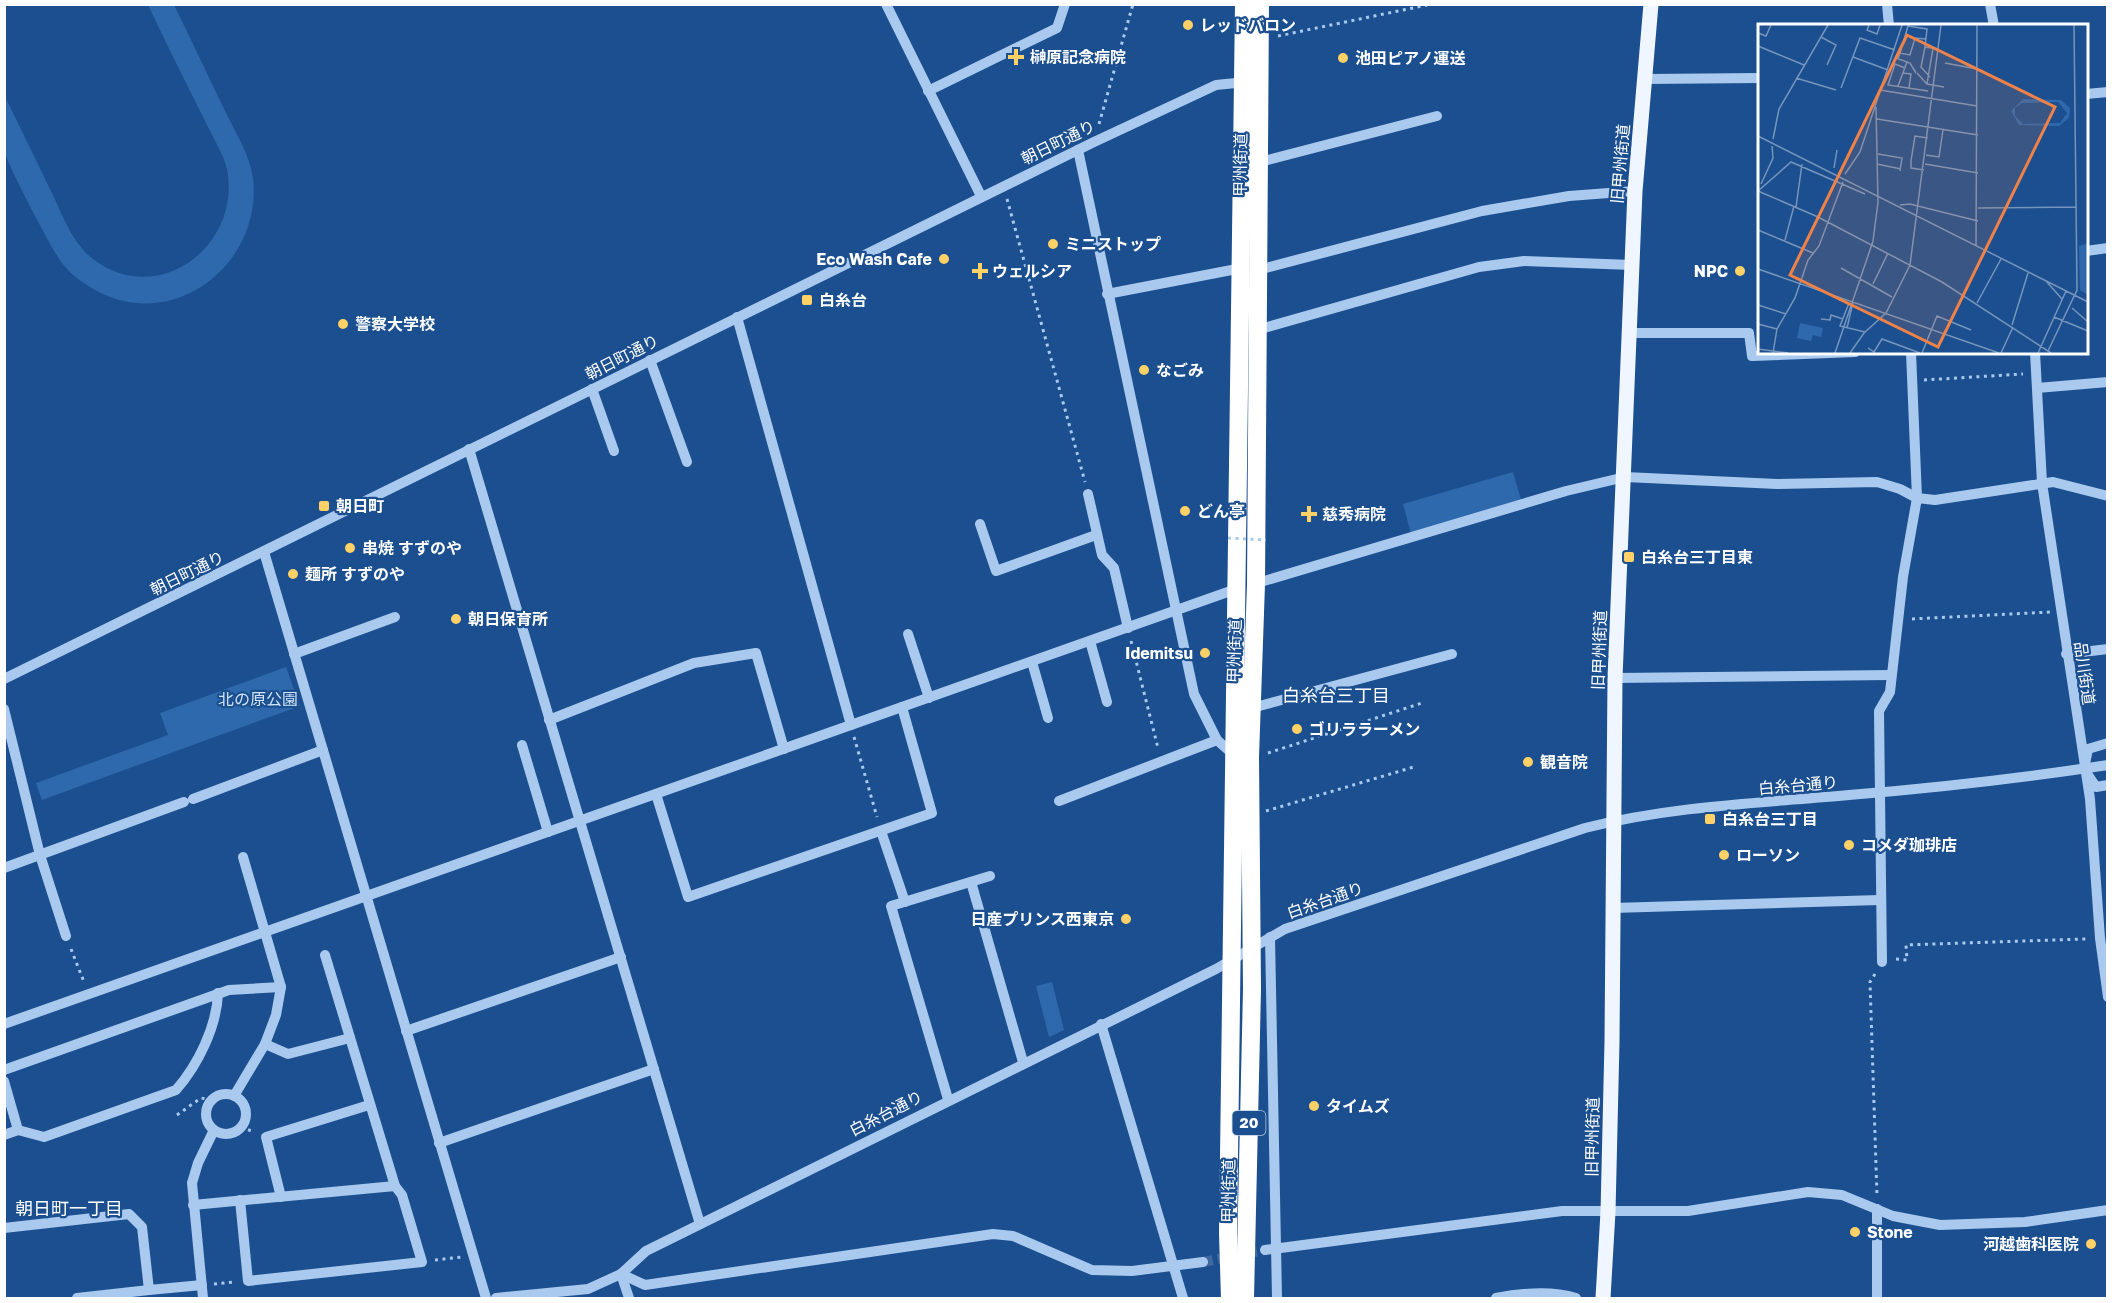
<svg xmlns="http://www.w3.org/2000/svg" width="2112" height="1303" viewBox="0 0 2112 1303" font-family="'Golos Text','Noto Sans JP',sans-serif">
<rect width="100%" height="100%" fill="#1b4f8f"/>
<!-- green -->
<g fill="#2e69ad">
<path d="M 148,5 L 174,5 C 192,41 209,78 227,115 C 237,135 250,156 253,178 C 263,262 176,333 97,291 C 84,284 71,275 62,263 C 52,250 7,164 4,150 C 2,132 4,113 4,95 C 20,127 35,158 50,189 C 62,213 71,242 93,259 C 158,309 242,246 227,169 C 223,152 211,135 204,119 C 185,81 166,43 148,5 Z"/>
<polygon points="1513,472 1522,503 1411,534 1403,504"/>
<polygon points="286,667 300,706 42,800 36,783 168,735 160,713"/>
<polygon points="1052,982 1064,1030 1049,1037 1036,986"/>
</g>
<g fill="none" stroke-linecap="round" stroke-linejoin="round">
<!-- minor-tunnel -->
<polyline stroke="#3d69a0" stroke-width="10" stroke-dasharray="10 5" stroke-linecap="butt" points="1203,1262 1265,1250"/>
<!-- path -->
<g stroke="#a9c9ee" stroke-width="3" stroke-dasharray="3 4.5" stroke-linecap="butt">
<polyline points="1278,36 1432,4"/>
<polyline points="1099,124 1133,4"/>
<polyline points="1007,199 1085,482"/>
<polyline points="1924,380 2023,374"/>
<polyline points="1912,619 2050,612"/>
<polyline points="1131,641 1158,748"/>
<polyline points="854,737 877,817"/>
<polyline points="1268,753 1422,703"/>
<polyline points="1266,811 1417,766"/>
<polyline points="71,949 84,982"/>
<polyline points="1896,959 1907,960 1906,945 2086,939"/>
<polyline points="1875,974 1870,982 1877,1196"/>
<polyline points="177,1115 201,1098 212,1100"/>
<polyline points="241,1127 254,1132"/>
<polyline points="435,1260 462,1257"/>
<polyline points="214,1284 234,1282"/>
</g>
<!-- minor -->
<g stroke="#a9c9ee" stroke-width="10">
<polyline points="886,4 981,196"/>
<polyline points="1887,4 1889,26"/>
<polyline points="1990,4 1994,26"/>
<polyline points="1646,79 1760,78"/>
<polyline points="928,91 1057,28 1065,4"/>
<polyline points="2086,94 2108,92"/>
<polyline points="1078,150 1194,694 1217,740 1235,756"/>
<polyline points="1260,162 1437,116"/>
<polyline points="2086,251 2108,248"/>
<polyline points="1258,270 1482,211 1569,196 1635,191"/>
<polyline points="1107,294 1242,268"/>
<polyline points="737,317 851,725"/>
<polyline points="1257,330 1479,267 1524,261 1632,265"/>
<polyline points="1629,333 1749,333 1752,356 1855,352"/>
<polyline points="2035,352 2042,483 2090,799 2100,938 2108,997"/>
<polyline points="650,360 687,462"/>
<polyline points="2037,388 2108,382"/>
<polyline points="592,389 614,451"/>
<polyline points="469,449 700,1224"/>
<polyline points="1088,494 1102,555 1114,568 1128,628"/>
<polyline points="980,524 996,571 1096,535"/>
<polyline points="264,552 486,1298"/>
<polyline points="1254,584 1566,491 1625,477 1777,484 1877,482 1900,489 1917,498 1935,500 2053,482 2108,496"/>
<polyline points="908,634 929,698"/>
<polyline points="1090,641 1107,702"/>
<polyline points="294,654 395,617"/>
<polyline points="2066,654 2108,649"/>
<polyline points="1032,662 1048,718"/>
<polyline points="1615,678 1891,675"/>
<polyline points="4,679 1094,142 1216,85 1246,82"/>
<polyline points="1252,708 1452,654"/>
<polyline points="4,709 40,855 66,936"/>
<polyline points="549,720 694,663 756,653 784,749"/>
<polyline points="2108,743 2088,749 2084,769 2096,787 2108,785"/>
<polyline points="522,745 548,832"/>
<polyline points="656,794 688,897 932,813 902,707"/>
<polyline points="193,799 323,750"/>
<polyline points="1059,801 1217,740"/>
<polyline points="881,831 905,902"/>
<polyline points="4,868 184,802"/>
<polyline points="971,882 1023,1062"/>
<polyline points="1613,908 1880,900"/>
<polyline points="1270,937 1277,1298"/>
<polyline points="1882,962 1879,711 1890,692 1903,577 1917,498 1911,352"/>
<polyline points="4,1024 1239,588"/>
<polyline points="1101,1024 1183,1298"/>
<polyline points="406,1031 621,957"/>
<polyline points="265,1044 288,1054 350,1038"/>
<polyline points="4,1070 229,990 281,987"/>
<polyline points="4,1081 18,1130 4,1135"/>
<circle cx="226" cy="1114" r="20"/>
<polyline points="234,1096 265,1044 276,1015 281,987 243,857"/>
<polyline points="948,1099 891,906 990,876"/>
<path d="M 18,1130 L 44,1137 L 176,1090 C 198,1065 217,1026 218,993"/>
<polyline points="439,1143 654,1069"/>
<polyline points="281,1197 266,1137 369,1105"/>
<polyline points="240,1200 248,1281 422,1262 402,1195 395,1186 325,955"/>
<polyline points="193,1205 395,1186"/>
<polyline points="4,1228 129,1214 142,1227 149,1290 202,1285"/>
<polyline points="1265,1250 1562,1211 1688,1211 1808,1192 1842,1195 1893,1216 1940,1225 2025,1222 2108,1210"/>
<polyline points="621,1274 645,1285 993,1234 1013,1236 1092,1270 1132,1271 1203,1262"/>
<polyline points="621,1274 629,1298"/>
<polyline points="77,1298 149,1290"/>
<polyline points="203,1298 192,1183 198,1163 214,1130"/>
<path d="M 496,1298 L 588,1289 L 621,1274 L 646,1251 L 1216,969 L 1285,929 L 1585,828 C 1671,806 1761,803 1849,795 C 1935,788 2022,778 2108,765"/>
<path d="M 1496,1298 C 1522,1293 1550,1290 1576,1298"/>
<polyline points="1877,1298 1877,1209"/>
</g>
<!-- major -->
<polyline stroke="#f0f6ff" stroke-width="15" points="1603,1298 1608,1212 1612,1042 1615,678 1635,191 1651,4"/>
<!-- highway -->
<g stroke="#fff" stroke-width="18">
<polyline points="1230,1298 1228,1234 1244,4"/>
<polyline points="1245,1298 1252,989 1250,757 1256,584 1260,4"/>
</g>
<!-- path-bridge -->
<polyline stroke="#a9c9ee" stroke-width="3" stroke-dasharray="3 4.5" stroke-linecap="butt" points="1228,538 1266,540"/>
</g>
<!-- markers -->
<g fill="#ffd166" stroke="#1b4f8f" stroke-width="2">
<circle cx="1188" cy="25" r="6"/>
<path d="M1013 48h6v6h6v6h-6v6h-6v-6h-6v-6h6z"/>
<circle cx="1343" cy="58" r="6"/>
<circle cx="1053" cy="244" r="6"/>
<circle cx="944" cy="259" r="6"/>
<path d="M977 262h6v6h6v6h-6v6h-6v-6h-6v-6h6z"/>
<circle cx="1740" cy="271" r="6"/>
<rect x="801" y="294" width="12" height="12" rx="3"/>
<circle cx="343" cy="324" r="6"/>
<circle cx="1144" cy="370" r="6"/>
<rect x="318" y="500" width="12" height="12" rx="3"/>
<circle cx="1185" cy="511" r="6"/>
<path d="M1306 505h6v6h6v6h-6v6h-6v-6h-6v-6h6z"/>
<circle cx="350" cy="548" r="6"/>
<rect x="1623" y="551" width="12" height="12" rx="3"/>
<circle cx="293" cy="574" r="6"/>
<circle cx="456" cy="619" r="6"/>
<circle cx="1205" cy="653" r="6"/>
<circle cx="1297" cy="729" r="6"/>
<circle cx="1528" cy="762" r="6"/>
<rect x="1704" y="813" width="12" height="12" rx="3"/>
<circle cx="1849" cy="845" r="6"/>
<circle cx="1724" cy="855" r="6"/>
<circle cx="1126" cy="919" r="6"/>
<circle cx="1314" cy="1106" r="6"/>
<circle cx="1855" cy="1232" r="6"/>
<circle cx="2091" cy="1244" r="6"/>
</g>
<g text-anchor="middle" stroke-width="4.5" stroke-linejoin="round" paint-order="stroke">
<!-- shield labels -->
<rect fill="#1b4f8f" stroke="#bbcadd" stroke-width="1.5" x="1232.5" y="1111" width="33" height="24" rx="4.5"/>
<g font-size="15" font-weight="bold" fill="#fff">
<text x="1249" y="1128">20</text>
</g>
<!-- poi labels -->
<g font-size="16" font-weight="bold" fill="#fff" stroke="#1b4f8f" text-anchor="start">
<text x="1200" y="31">レッドバロン</text>
<text x="1030" y="63">榊原記念病院</text>
<text x="1355" y="64">池田ピアノ運送</text>
<text x="1065" y="250">ミニストップ</text>
<text x="932" y="265" text-anchor="end">Eco Wash Cafe</text>
<text x="992" y="277">ウェルシア</text>
<text x="1728" y="277" text-anchor="end">NPC</text>
<text x="819" y="306">白糸台</text>
<text x="355" y="330">警察大学校</text>
<text x="1156" y="376">なごみ</text>
<text x="336" y="512">朝日町</text>
<text x="1197" y="517">どん亭</text>
<text x="1322" y="520">慈秀病院</text>
<text x="362" y="554">串焼 すずのや</text>
<text x="1641" y="563">白糸台三丁目東</text>
<text x="305" y="580">麺所 すずのや</text>
<text x="468" y="625">朝日保育所</text>
<text x="1193" y="659" text-anchor="end">Idemitsu</text>
<text x="1309" y="735">ゴリララーメン</text>
<text x="1540" y="768">観音院</text>
<text x="1722" y="825">白糸台三丁目</text>
<text x="1861" y="851">コメダ珈琲店</text>
<text x="1736" y="861">ローソン</text>
<text x="1114" y="925" text-anchor="end">日産プリンス西東京</text>
<text x="1326" y="1112">タイムズ</text>
<text x="1867" y="1238">Stone</text>
<text x="2079" y="1250" text-anchor="end">河越歯科医院</text>
</g>
<!-- street labels -->
<g font-size="16" fill="#fff" stroke="#1b4f8f">
<text transform="translate(1058 142) rotate(-26)" y="6">朝日町通り</text>
<text transform="translate(1620 164) rotate(-85)" y="6">旧甲州街道</text>
<text transform="translate(1240 165) rotate(-89)" y="6">甲州街道</text>
<text transform="translate(622 357) rotate(-27)" y="6">朝日町通り</text>
<text transform="translate(187 573) rotate(-26)" y="6">朝日町通り</text>
<text transform="translate(1599 650) rotate(-88)" y="6">旧甲州街道</text>
<text transform="translate(1234 651) rotate(-88)" y="6">甲州街道</text>
<text transform="translate(2085 673) rotate(82)" y="6">品川街道</text>
<text transform="translate(1798 785) rotate(-5)" y="6">白糸台通り</text>
<text transform="translate(1325 900) rotate(-19)" y="6">白糸台通り</text>
<text transform="translate(886 1113) rotate(-27)" y="6">白糸台通り</text>
<text transform="translate(1592 1137) rotate(-89)" y="6">旧甲州街道</text>
<text transform="translate(1228 1191) rotate(-89)" y="6">甲州街道</text>
</g>
<!-- park labels -->
<g font-size="16" fill="#cfe3fa" stroke="#1b4f8f">
<text x="258" y="705">北の原公園</text>
</g>
<!-- neighbourhood labels -->
<g font-size="18" fill="#fff" stroke="#1b4f8f">
<text x="1336" y="702">白糸台三丁目</text>
<text x="69" y="1215">朝日町一丁目</text>
</g>
</g>
<!-- overview -->
<g transform="translate(1758 24)">
<rect width="330" height="330" fill="#1b4f8f"/>
<path d="M 265,75 L 303,76 L 312,84 L 311,94 L 301,102 L 261,101 L 253,87 ZM 300,78 L 309,89 L 302,99 L 265,100 L 257,92 L 257,84 L 264,79 ZM 330,219 L 330,271 L 322,266 L 321,222 ZM 42,299 L 65,304 L 63,313 L 55,311 L 53,317 L 39,314 Z" fill="#2e69ad" fill-rule="evenodd"/>
<path fill="none" stroke="#7695bc" stroke-width="1.5" d="M 111,1 L 109,6 L 119,10 L 122,1M 0,9 L 8,12 L 13,1M 63,13 L 78,21 L 69,41M 0,22 L 46,41M 167,23 L 163,43 L 172,53M 142,29 L 150,2 L 169,5 L 167,23 L 180,25M 95,33 L 130,46M 138,34 L 152,39 L 158,49 L 156,45M 140,35 L 142,29 L 152,31 L 157,14 L 168,15M 187,39 L 219,45M 147,44 L 137,40 L 130,61 L 170,67M 145,49 L 153,50 L 151,64M 159,49 L 169,60 L 186,63M 38,54 L 78,66M 169,60 L 175,24M 140,62 L 149,38M 83,64 L 102,14 L 137,26M 122,66 L 219,82M 119,95 L 220,111M 0,112 L 330,278M 15,115 L 21,85 L 70,1M 120,130 L 144,134 L 142,147M 168,131 L 181,133 L 185,106M 119,140 L 143,145M 167,140 L 220,149M 76,144 L 79,126M 166,146 L 153,144 L 153,137 L 157,112 L 170,114M 87,150 L 102,128 L 144,1M 3,160 L 15,134 L 14,122M 0,167 L 33,138 L 107,170M 0,167 L 60,193 L 184,258 L 293,329M 142,181 L 152,180 L 220,197M 38,183 L 44,140M 220,184 L 318,183M 0,206 L 55,229M 27,216 L 36,182M 218,221 L 219,1M 83,244 L 134,273M 0,245 L 241,329M 288,257 L 304,275M 115,260 L 130,229M 91,279 L 82,302 L 107,308M 219,279 L 243,235M 0,281 L 28,290M 314,284 L 330,298M 296,293 L 330,307M 63,295 L 72,296 L 73,291 L 85,295M 0,300 L 19,305M 254,301 L 270,249M 89,304 L 95,278M 110,324 L 116,328 L 124,315 L 162,329M 0,325 L 30,329M 290,327 L 319,266 L 316,1M 15,329 L 19,305 L 37,274 L 50,236 L 61,222 L 85,158M 77,329 L 115,217 L 120,178 L 118,83M 92,329 L 106,309 L 128,289 L 152,241 L 183,1M 164,329 L 179,292 L 213,306M 243,329 L 255,303M 280,329 L 308,267"/>
<path fill="#ee8249" fill-opacity="0.15" stroke="#ee8249" stroke-width="3" d="M 149,11 L 297,83 L 180,323 L 32,251 Z"/>
<rect width="330" height="330" fill="none" stroke="#fff" stroke-width="3"/>
</g>
<!-- border -->
<rect width="2112" height="1303" fill="none" stroke="#ffffff" stroke-width="12"/>
</svg>
